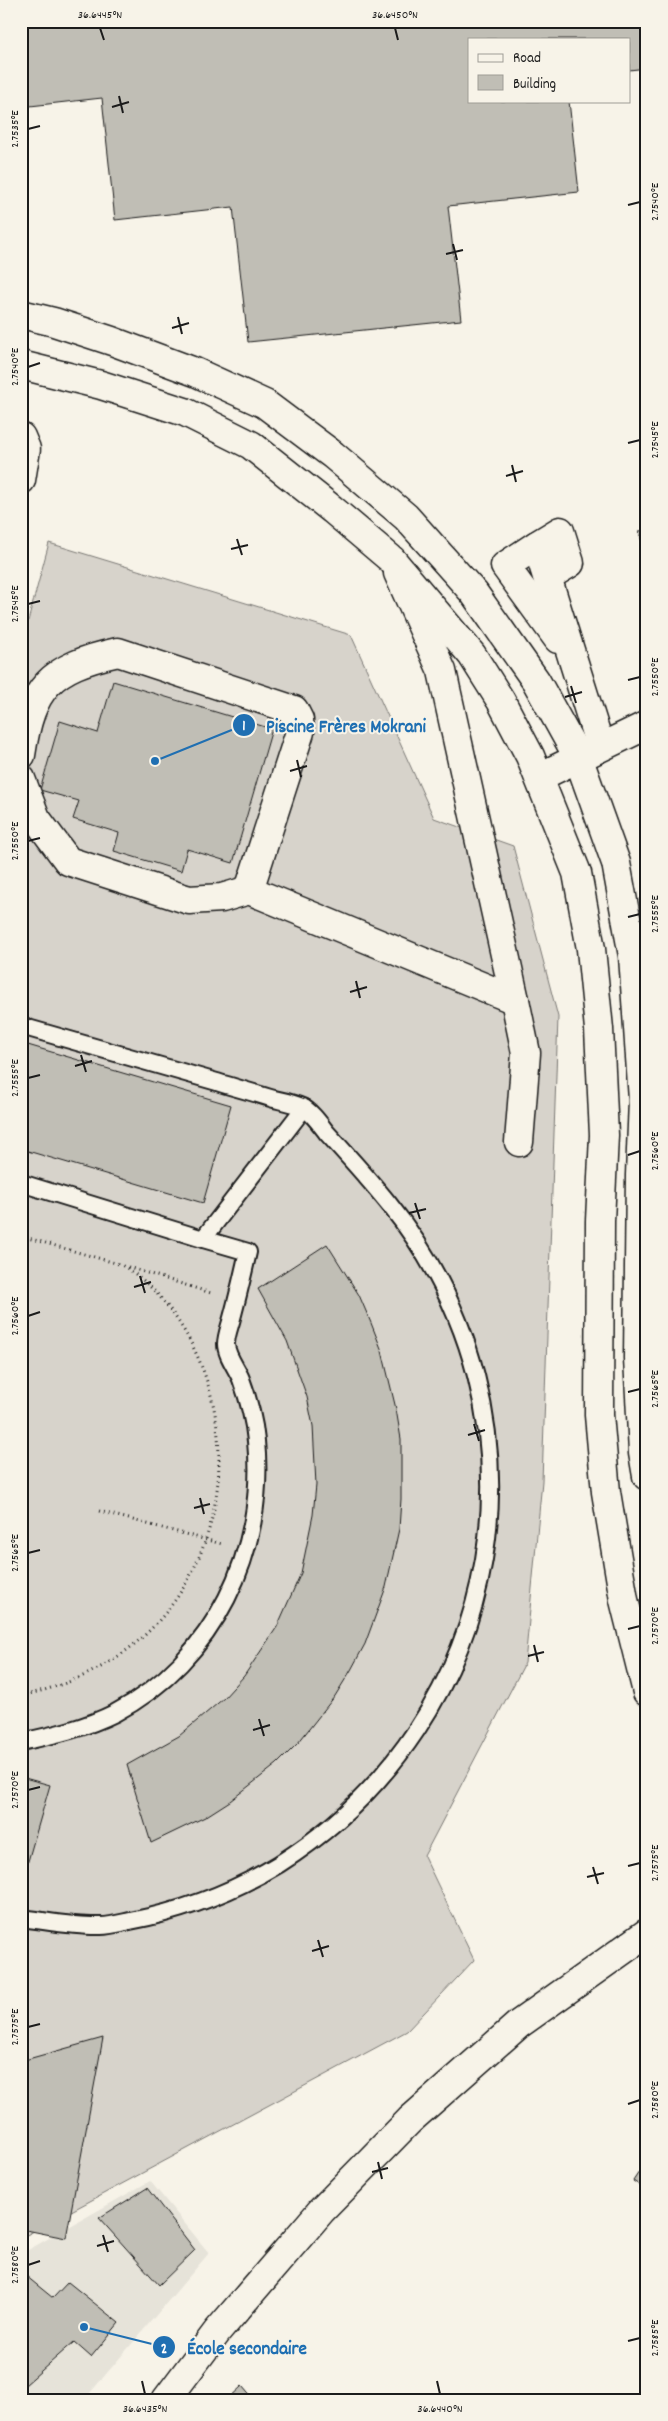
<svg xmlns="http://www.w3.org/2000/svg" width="668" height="2421" viewBox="0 0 668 2421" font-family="Dekko,sans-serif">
<rect width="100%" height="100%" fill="#f7f3e8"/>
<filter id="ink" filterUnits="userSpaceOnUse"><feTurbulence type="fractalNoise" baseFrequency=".02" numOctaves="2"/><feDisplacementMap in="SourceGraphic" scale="10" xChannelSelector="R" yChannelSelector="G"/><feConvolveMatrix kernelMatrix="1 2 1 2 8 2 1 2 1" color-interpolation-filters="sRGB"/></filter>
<g filter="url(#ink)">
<!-- built -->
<polygon fill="#e6e3d9" points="150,2181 209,2253 84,2400 21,2400 21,2254"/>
<!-- pitch -->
<polygon fill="#d7d3cb" stroke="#7a7874" points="49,543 351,635 434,818 513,846 558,1017 542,1481 525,1663 424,1856 474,1960 407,2031 21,2238 21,647"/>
<!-- building -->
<g fill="#c0beb5" stroke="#1c1c1c">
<polygon points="21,21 647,21 647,68 629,70 629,39 469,39 469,101 569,101 579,192 448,206 461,320 248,342 233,207 115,220 102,98 21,107"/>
<polygon points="647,530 647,562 639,531"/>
<polygon points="113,681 272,729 233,863 187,849 181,871 114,851 119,833 73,819 79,801 40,790 60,721 98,733"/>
<polygon points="21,1043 231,1105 203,1203 21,1149"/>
<polygon points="327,1244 359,1295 371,1323 382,1351 396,1409 401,1439 401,1499 399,1529 386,1587 365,1644 351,1670 335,1696 298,1743 277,1764 230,1801 205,1817 151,1843 127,1765 179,1736 224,1698 244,1676 277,1627 301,1573 313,1515 316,1485 313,1426 307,1397 287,1341 258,1289"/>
<polygon points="21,1777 50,1785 22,1882 21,1881"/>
<polygon points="103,2038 66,2238 21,2229 21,2061"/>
<polygon points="647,2160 647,2190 633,2181"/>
<polygon points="147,2188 195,2250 159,2285 99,2218"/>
<polygon points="26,2276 53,2298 68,2282 119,2323 91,2357 74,2342 25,2385 21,2381 21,2282"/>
<polygon points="242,2386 254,2400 227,2400"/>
</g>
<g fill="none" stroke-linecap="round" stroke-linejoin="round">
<defs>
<g id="lane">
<path d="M 21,1026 C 87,1045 152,1064 217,1082 C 236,1088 255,1093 274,1099 C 282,1101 293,1103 302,1107 C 311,1111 320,1124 327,1133 C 348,1156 369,1179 389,1204 C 560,1416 508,1719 279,1864 C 233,1892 182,1911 130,1921 C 121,1923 110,1926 101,1926 C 75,1927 47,1921 21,1918"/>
<polyline points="21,1183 203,1239 304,1108"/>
<path d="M 21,1742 C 54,1735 85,1728 115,1713 C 214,1661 267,1550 256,1441 C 254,1420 248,1398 241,1379 C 237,1369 226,1355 226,1344 C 226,1336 230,1326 232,1318 C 238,1296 243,1274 248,1252 L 203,1239"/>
</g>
<g id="street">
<polyline points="21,437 26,449 21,480"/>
<polyline points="537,545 505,566 558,639"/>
<polyline points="398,573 442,671 515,1000 526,1053 519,1142"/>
<polyline points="547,577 570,563 560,531 537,545 600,746"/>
<path d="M 21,755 C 31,687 50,667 118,652 L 294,710 L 299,720 L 300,732 L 249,890"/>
<polyline points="539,777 647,725"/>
<polyline points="21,779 36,818 68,861 189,900 222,898 249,890 515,1000"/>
<polyline points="166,2400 217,2332 321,2211 410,2120 519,2024 647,1933"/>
</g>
<g id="secondary">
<polyline points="21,314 54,322 112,341 195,372 265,404 333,455 406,517 474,593 536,681 578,757 616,863 633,956 643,1100 640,1175 638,1358 643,1453 647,1476"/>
<polyline points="21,365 101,385 185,412 251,445 333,510 392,560 472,655 501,701 530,756 577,873 591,949 599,1029 604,1135 600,1221 599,1415 606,1492 624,1600 647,1692"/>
</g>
</defs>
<!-- lane casing -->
<use href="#lane" stroke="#1c1c1c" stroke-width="20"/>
<!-- street casing -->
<use href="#street" stroke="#1c1c1c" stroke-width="31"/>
<!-- secondary casing -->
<use href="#secondary" stroke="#1c1c1c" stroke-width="31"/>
<!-- path -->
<g stroke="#1c1c1c" stroke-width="3" stroke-dasharray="1 4" stroke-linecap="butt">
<polyline points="21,1236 119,1264"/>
<polyline points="128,1267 211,1293"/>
<polyline points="99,1511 222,1544"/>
<path d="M 21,1696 C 51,1689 79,1680 106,1664 C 213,1601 247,1461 195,1351 C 180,1319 152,1280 119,1264"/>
</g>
<!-- lane -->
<use href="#lane" stroke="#f7f3e8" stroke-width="16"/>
<!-- street -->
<use href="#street" stroke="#f7f3e8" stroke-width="28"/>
<!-- secondary -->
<use href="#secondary" stroke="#f7f3e8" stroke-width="28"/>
</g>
</g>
<!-- ticks -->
<path fill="none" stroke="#1c1c1c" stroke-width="2" d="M 100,28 L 104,40M 395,28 L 398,40M 119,96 L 123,113M 112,107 L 129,102M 28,129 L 40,126M 628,205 L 640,202M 453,244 L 457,260M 446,254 L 463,250M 178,317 L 182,334M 172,328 L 189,323M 28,367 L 40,363M 628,443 L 640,440M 512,465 L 516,482M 506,476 L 523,471M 237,539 L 242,555M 231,549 L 248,545M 28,604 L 40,601M 628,680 L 640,677M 571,686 L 576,703M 565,697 L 582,692M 297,760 L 301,777M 290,771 L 307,766M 28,841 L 40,838M 628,917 L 640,914M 356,981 L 360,998M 350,992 L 367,987M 81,1055 L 86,1072M 75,1066 L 92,1061M 28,1078 L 40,1075M 628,1155 L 640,1151M 415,1203 L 420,1219M 409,1213 L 426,1209M 140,1276 L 145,1293M 134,1287 L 151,1282M 28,1316 L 40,1312M 628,1392 L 640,1389M 474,1424 L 479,1441M 468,1435 L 485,1430M 200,1498 L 204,1514M 194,1508 L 210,1504M 28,1553 L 40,1550M 628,1629 L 640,1626M 534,1645 L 538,1662M 528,1656 L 544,1652M 259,1719 L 264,1736M 253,1730 L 270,1725M 28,1790 L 40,1787M 628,1866 L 640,1863M 593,1867 L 598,1884M 587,1877 L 604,1873M 318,1940 L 323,1957M 312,1951 L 329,1946M 28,2027 L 40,2024M 628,2104 L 640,2100M 378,2162 L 382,2179M 372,2172 L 388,2168M 103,2235 L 108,2252M 97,2246 L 114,2241M 28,2265 L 40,2261M 628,2341 L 640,2338M 142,2381 L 145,2394M 437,2381 L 440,2394"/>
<!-- callouts -->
<path fill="none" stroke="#1f6fb2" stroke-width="2" d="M155 761L244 725M84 2327L164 2347"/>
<g fill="#1f6fb2" stroke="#f7f3e8" stroke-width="2">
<circle cx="155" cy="761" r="5"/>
<circle cx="84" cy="2327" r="5"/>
<circle cx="244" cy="725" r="12"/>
<circle cx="164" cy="2347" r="12"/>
</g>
<g font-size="15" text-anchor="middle" font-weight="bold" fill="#fff">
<text x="244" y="730">1</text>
<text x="164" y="2353">2</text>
</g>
<g font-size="19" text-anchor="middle" font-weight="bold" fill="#1f6fb2" stroke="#f7f3e8" stroke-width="4" stroke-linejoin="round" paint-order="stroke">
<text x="346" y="732">Piscine Frères Mokrani</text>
<text x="247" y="2354">École secondaire</text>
</g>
<!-- margin -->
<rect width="668" height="2421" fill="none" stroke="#f7f3e8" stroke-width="55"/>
<!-- legend -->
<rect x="468" y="38" width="162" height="65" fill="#f7f3e8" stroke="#9f9d96"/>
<rect x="478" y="54" width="25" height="8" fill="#f7f3e8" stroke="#9f9d96"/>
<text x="513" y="62" font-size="15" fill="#1c1c1c">Road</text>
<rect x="478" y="75" width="25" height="15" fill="#c0beb5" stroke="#9f9d96"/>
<text x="513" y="88" font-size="15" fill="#1c1c1c">Building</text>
<rect x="28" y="28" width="612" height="2366" fill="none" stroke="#1c1c1c" stroke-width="2"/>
<g font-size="12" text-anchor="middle" fill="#1c1c1c">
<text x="100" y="18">36.6445°N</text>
<text x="395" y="18">36.6450°N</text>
<text transform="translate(14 129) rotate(-90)" y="4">2.7535°E</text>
<text transform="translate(654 202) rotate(-90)" y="4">2.7540°E</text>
<text transform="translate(14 367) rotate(-90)" y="4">2.7540°E</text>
<text transform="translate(654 440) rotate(-90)" y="4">2.7545°E</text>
<text transform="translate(14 604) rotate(-90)" y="4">2.7545°E</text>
<text transform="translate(654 677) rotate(-90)" y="4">2.7550°E</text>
<text transform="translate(14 841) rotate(-90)" y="4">2.7550°E</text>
<text transform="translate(654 914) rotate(-90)" y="4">2.7555°E</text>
<text transform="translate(14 1078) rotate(-90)" y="4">2.7555°E</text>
<text transform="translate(654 1151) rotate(-90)" y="4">2.7560°E</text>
<text transform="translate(14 1316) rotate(-90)" y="4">2.7560°E</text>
<text transform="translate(654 1389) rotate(-90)" y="4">2.7565°E</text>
<text transform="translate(14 1553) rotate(-90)" y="4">2.7565°E</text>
<text transform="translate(654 1626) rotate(-90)" y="4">2.7570°E</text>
<text transform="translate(14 1790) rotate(-90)" y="4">2.7570°E</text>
<text transform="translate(654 1863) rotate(-90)" y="4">2.7575°E</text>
<text transform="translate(14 2027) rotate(-90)" y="4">2.7575°E</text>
<text transform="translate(654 2100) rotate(-90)" y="4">2.7580°E</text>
<text transform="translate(14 2265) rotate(-90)" y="4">2.7580°E</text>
<text transform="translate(654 2338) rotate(-90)" y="4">2.7585°E</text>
<text x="145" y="2412">36.6435°N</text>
<text x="440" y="2412">36.6440°N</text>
</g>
</svg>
